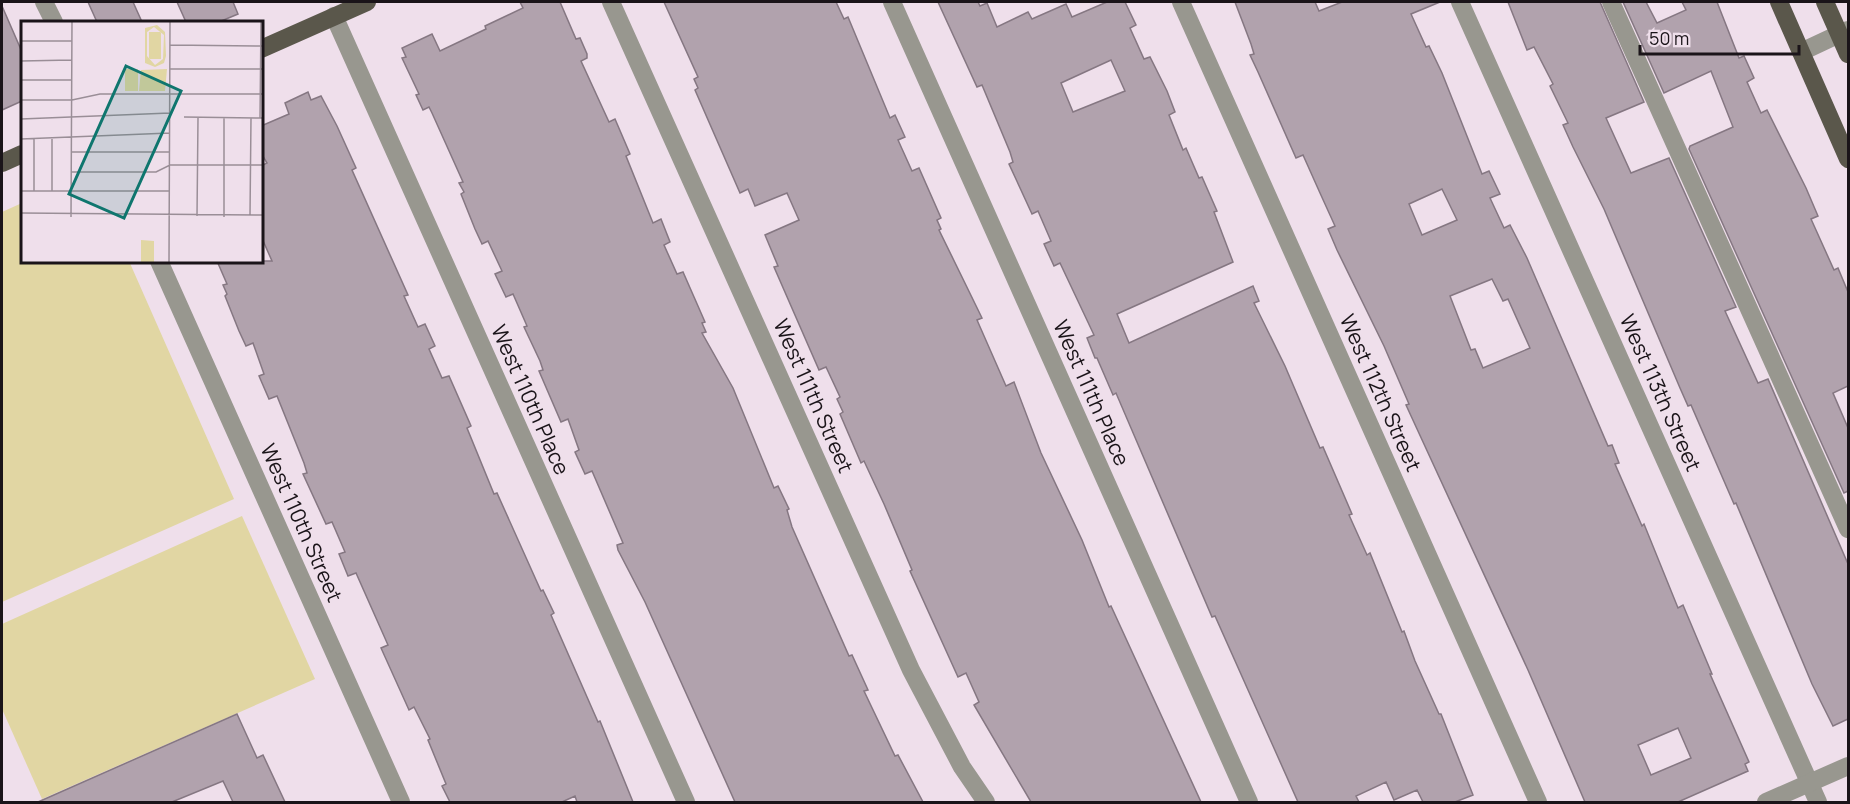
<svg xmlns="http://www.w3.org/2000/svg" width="1850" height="804" viewBox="0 0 1850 804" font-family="Manrope,sans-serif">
<rect width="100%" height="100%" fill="#efdfeb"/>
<!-- green -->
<g fill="#e1d6a3">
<polygon points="22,203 22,261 129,261 234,499 2,602 2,212"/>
<polygon points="242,516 315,679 42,799 2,709 2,624"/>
</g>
<!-- building -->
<g fill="#b1a2ad" stroke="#857782" stroke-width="1.5" fill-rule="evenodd">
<polygon points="88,2 133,2 142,22 97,22"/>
<polygon points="177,2 233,2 238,14 219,22 186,22"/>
<polygon points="520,2 560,2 576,39 580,38 587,54 587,58 581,61 609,122 615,119 630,154 626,156 653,223 661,219 670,242 664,245 677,274 683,272 705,322 702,323 706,332 702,333 733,388 774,488 778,486 789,509 787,510 792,527 849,656 852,655 868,690 864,691 895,756 898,755 923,802 735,802 645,602 618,550 617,545 623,543 592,471 585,474 575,452 579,450 568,419 561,422 539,371 543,370 540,361 524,327 527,326 513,294 506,297 495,274 502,271 488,241 482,244 475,229 461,194 464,192 459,183 463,182 432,113 429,107 423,110 416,95 419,94 402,58 406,57 402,48 432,34 440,51 486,29 485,26 523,8"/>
<polygon points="664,2 836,2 844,19 848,17 890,118 895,115 905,137 898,140 912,171 919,168 941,218 937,220 941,229 939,230 982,318 977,320 1006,386 1014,382 1041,453 1082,540 1109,607 1111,606 1201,802 1031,802 974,705 979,702 966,673 958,677 910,571 912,570 884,504 864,461 861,463 840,414 843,412 837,399 840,397 826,367 819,370 774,267 778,266 765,235 799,220 787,193 755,206 748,189 740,193 695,90 698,88 694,79 698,77"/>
<path d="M 938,2 L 978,2 L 980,6 L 987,3 L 997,27 L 1028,12 L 1032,19 L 1066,4 L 1072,17 L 1107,2 L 1125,2 L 1136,25 L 1130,28 L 1144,59 L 1150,57 L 1167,91 L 1175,112 L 1169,115 L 1183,150 L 1186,148 L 1199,178 L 1202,177 L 1217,211 L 1214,212 L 1233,262 L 1117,314 L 1129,343 L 1253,286 L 1259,301 L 1254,303 L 1285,366 L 1320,448 L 1323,447 L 1352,514 L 1349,515 L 1367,555 L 1370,553 L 1402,632 L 1404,631 L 1415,661 L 1439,714 L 1441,714 L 1473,795 L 1455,802 L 1423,802 L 1417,790 L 1394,800 L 1386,782 L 1356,796 L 1359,802 L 1298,802 L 1215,616 L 1212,617 L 1116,393 L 1113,395 L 1097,358 L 1095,358 L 1087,338 L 1094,335 L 1060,263 L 1054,266 L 1044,244 L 1051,241 L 1038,211 L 1032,214 L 1009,164 L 1013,162 L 1010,152 L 982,85 L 977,87 ZM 1111,60 L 1125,91 L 1073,112 L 1061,83 Z"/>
<path d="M 1235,2 L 1315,2 L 1319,11 L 1342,2 L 1440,2 L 1411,14 L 1426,47 L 1429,46 L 1442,73 L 1482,174 L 1489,171 L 1500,194 L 1490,198 L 1504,228 L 1510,225 L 1527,258 L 1608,446 L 1612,445 L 1619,463 L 1615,464 L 1642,526 L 1644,524 L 1678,608 L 1683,605 L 1712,674 L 1710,674 L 1749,762 L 1745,764 L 1748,771 L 1678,802 L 1585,802 L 1528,670 L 1406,405 L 1409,404 L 1384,346 L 1337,250 L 1328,229 L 1335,226 L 1320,193 L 1303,155 L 1296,158 L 1258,72 L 1250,55 L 1254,54 L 1251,44 ZM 1442,189 L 1457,220 L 1422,235 L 1409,204 ZM 1492,279 L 1503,301 L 1508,299 L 1530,348 L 1483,368 L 1475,349 L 1471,350 L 1450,296 ZM 1678,728 L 1691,758 L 1651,775 L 1638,745 Z"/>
<polygon points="1508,2 1600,2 1644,102 1606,118 1631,173 1669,158 1736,307 1725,311 1758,383 1768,379 1848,564 1848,719 1833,726 1812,684 1736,503 1734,504 1691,405 1688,406 1680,388 1604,209 1573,147 1563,125 1568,123 1550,86 1553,84 1534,47 1527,50"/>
<polygon points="1623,2 1646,2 1657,23 1686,10 1682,2 1717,2 1739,58 1744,56 1754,78 1747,82 1761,113 1767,110 1806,188 1818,216 1811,219 1834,270 1838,268 1848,292 1848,386 1833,393 1848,428 1848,491 1844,493 1689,149 1690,146 1733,127 1711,71 1664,93"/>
<polygon points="2,6 22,52 22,101 2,110"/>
<polygon points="308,92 311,100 321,96 337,126 356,168 352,170 408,295 404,296 418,327 425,324 435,346 429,349 442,378 449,376 471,426 467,428 494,494 497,493 541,591 543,590 554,613 551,615 598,722 600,721 633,802 577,802 575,796 562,802 450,802 442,786 446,784 428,740 430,739 414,707 409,710 381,648 388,645 356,573 348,576 339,554 345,552 332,522 326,524 303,474 307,473 304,463 277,396 269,399 259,376 264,374 253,343 246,346 239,331 225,296 227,294 223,285 227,284 217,261 272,261 261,236 261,166 267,163 261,153 261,126 289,114 285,103"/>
<polygon points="237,714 257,758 263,755 285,802 233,802 223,781 172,802 38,802"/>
</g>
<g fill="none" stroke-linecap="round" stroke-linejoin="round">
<!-- minor -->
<g stroke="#98978f" stroke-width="18">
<polyline points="44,2 54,22"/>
<polyline points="611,2 911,670 962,767 986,802"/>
<polyline points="892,2 1249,802"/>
<polyline points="1181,2 1538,802"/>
<polyline points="1460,2 1818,802"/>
<polyline points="1611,2 1848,529"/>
<polyline points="334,16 686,802"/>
<polyline points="1801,52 1848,30"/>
<polyline points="159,261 401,802"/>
<polyline points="1766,802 1848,766"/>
</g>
<!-- major -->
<g stroke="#5a574b" stroke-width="18">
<polyline points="1779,2 1848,159"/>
<polyline points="1825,2 1848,54"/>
<polyline points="261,49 367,2"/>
<polyline points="2,163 22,154"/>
</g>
</g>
<g text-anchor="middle" stroke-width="4.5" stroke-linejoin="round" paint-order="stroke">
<!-- street labels -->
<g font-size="21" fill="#1a1419" stroke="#efdfeb">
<text transform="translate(1091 393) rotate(66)" y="7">West 111th Place</text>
<text transform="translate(1380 393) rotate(66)" y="7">West 112th Street</text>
<text transform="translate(1660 393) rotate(66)" y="7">West 113th Street</text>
<text transform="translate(813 396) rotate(66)" y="7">West 111th Street</text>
<text transform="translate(530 400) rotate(66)" y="7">West 110th Place</text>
<text transform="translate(301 523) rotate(66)" y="7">West 110th Street</text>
</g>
</g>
<!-- overview -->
<g transform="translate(21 21)">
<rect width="242" height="242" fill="#efdfeb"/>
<path d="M 136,4 L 144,11 L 145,35 L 143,42 L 134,46 L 124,42 L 124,7 ZM 133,6 L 143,14 L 142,38 L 134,44 L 126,35 L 126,11 ZM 128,11 L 140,11 L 140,38 L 128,38 ZM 104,48 L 117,48 L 117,70 L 104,70 ZM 146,48 L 144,70 L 118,70 L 120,49 ZM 120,219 L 133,220 L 133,241 L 120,241 Z" fill="#e1d6a3" fill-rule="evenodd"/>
<path fill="none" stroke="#9a8e97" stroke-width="1.5" d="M 0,20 L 51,20M 149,24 L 242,25M 0,40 L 51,39M 149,48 L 242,48M 0,59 L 51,59M 0,79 L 51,79 L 79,73 L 242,73M 163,96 L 242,97M 239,97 L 240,0M 0,98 L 149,92M 0,118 L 149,112M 51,131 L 149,131M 50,151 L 135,151 L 149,144 L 242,144M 0,170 L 148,170M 13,170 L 13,118M 31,170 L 31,118M 0,192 L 242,194M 229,194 L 230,97M 176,195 L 177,97M 50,196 L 51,0M 203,196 L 203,97M 148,241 L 149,0"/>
<path fill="#0f766e" fill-opacity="0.15" stroke="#0f766e" stroke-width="3" d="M 105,45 L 160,70 L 103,197 L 48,173 Z"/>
<rect width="242" height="242" fill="none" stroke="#1a1419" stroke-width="3"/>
</g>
<!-- border -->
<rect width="1850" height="804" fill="none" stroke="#1a1419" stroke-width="6"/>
<!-- scale -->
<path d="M1640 45v9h159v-9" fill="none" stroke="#1a1419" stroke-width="3"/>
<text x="1649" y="45" font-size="18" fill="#1a1419" stroke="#efdfeb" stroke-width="4.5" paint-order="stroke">50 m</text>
</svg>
